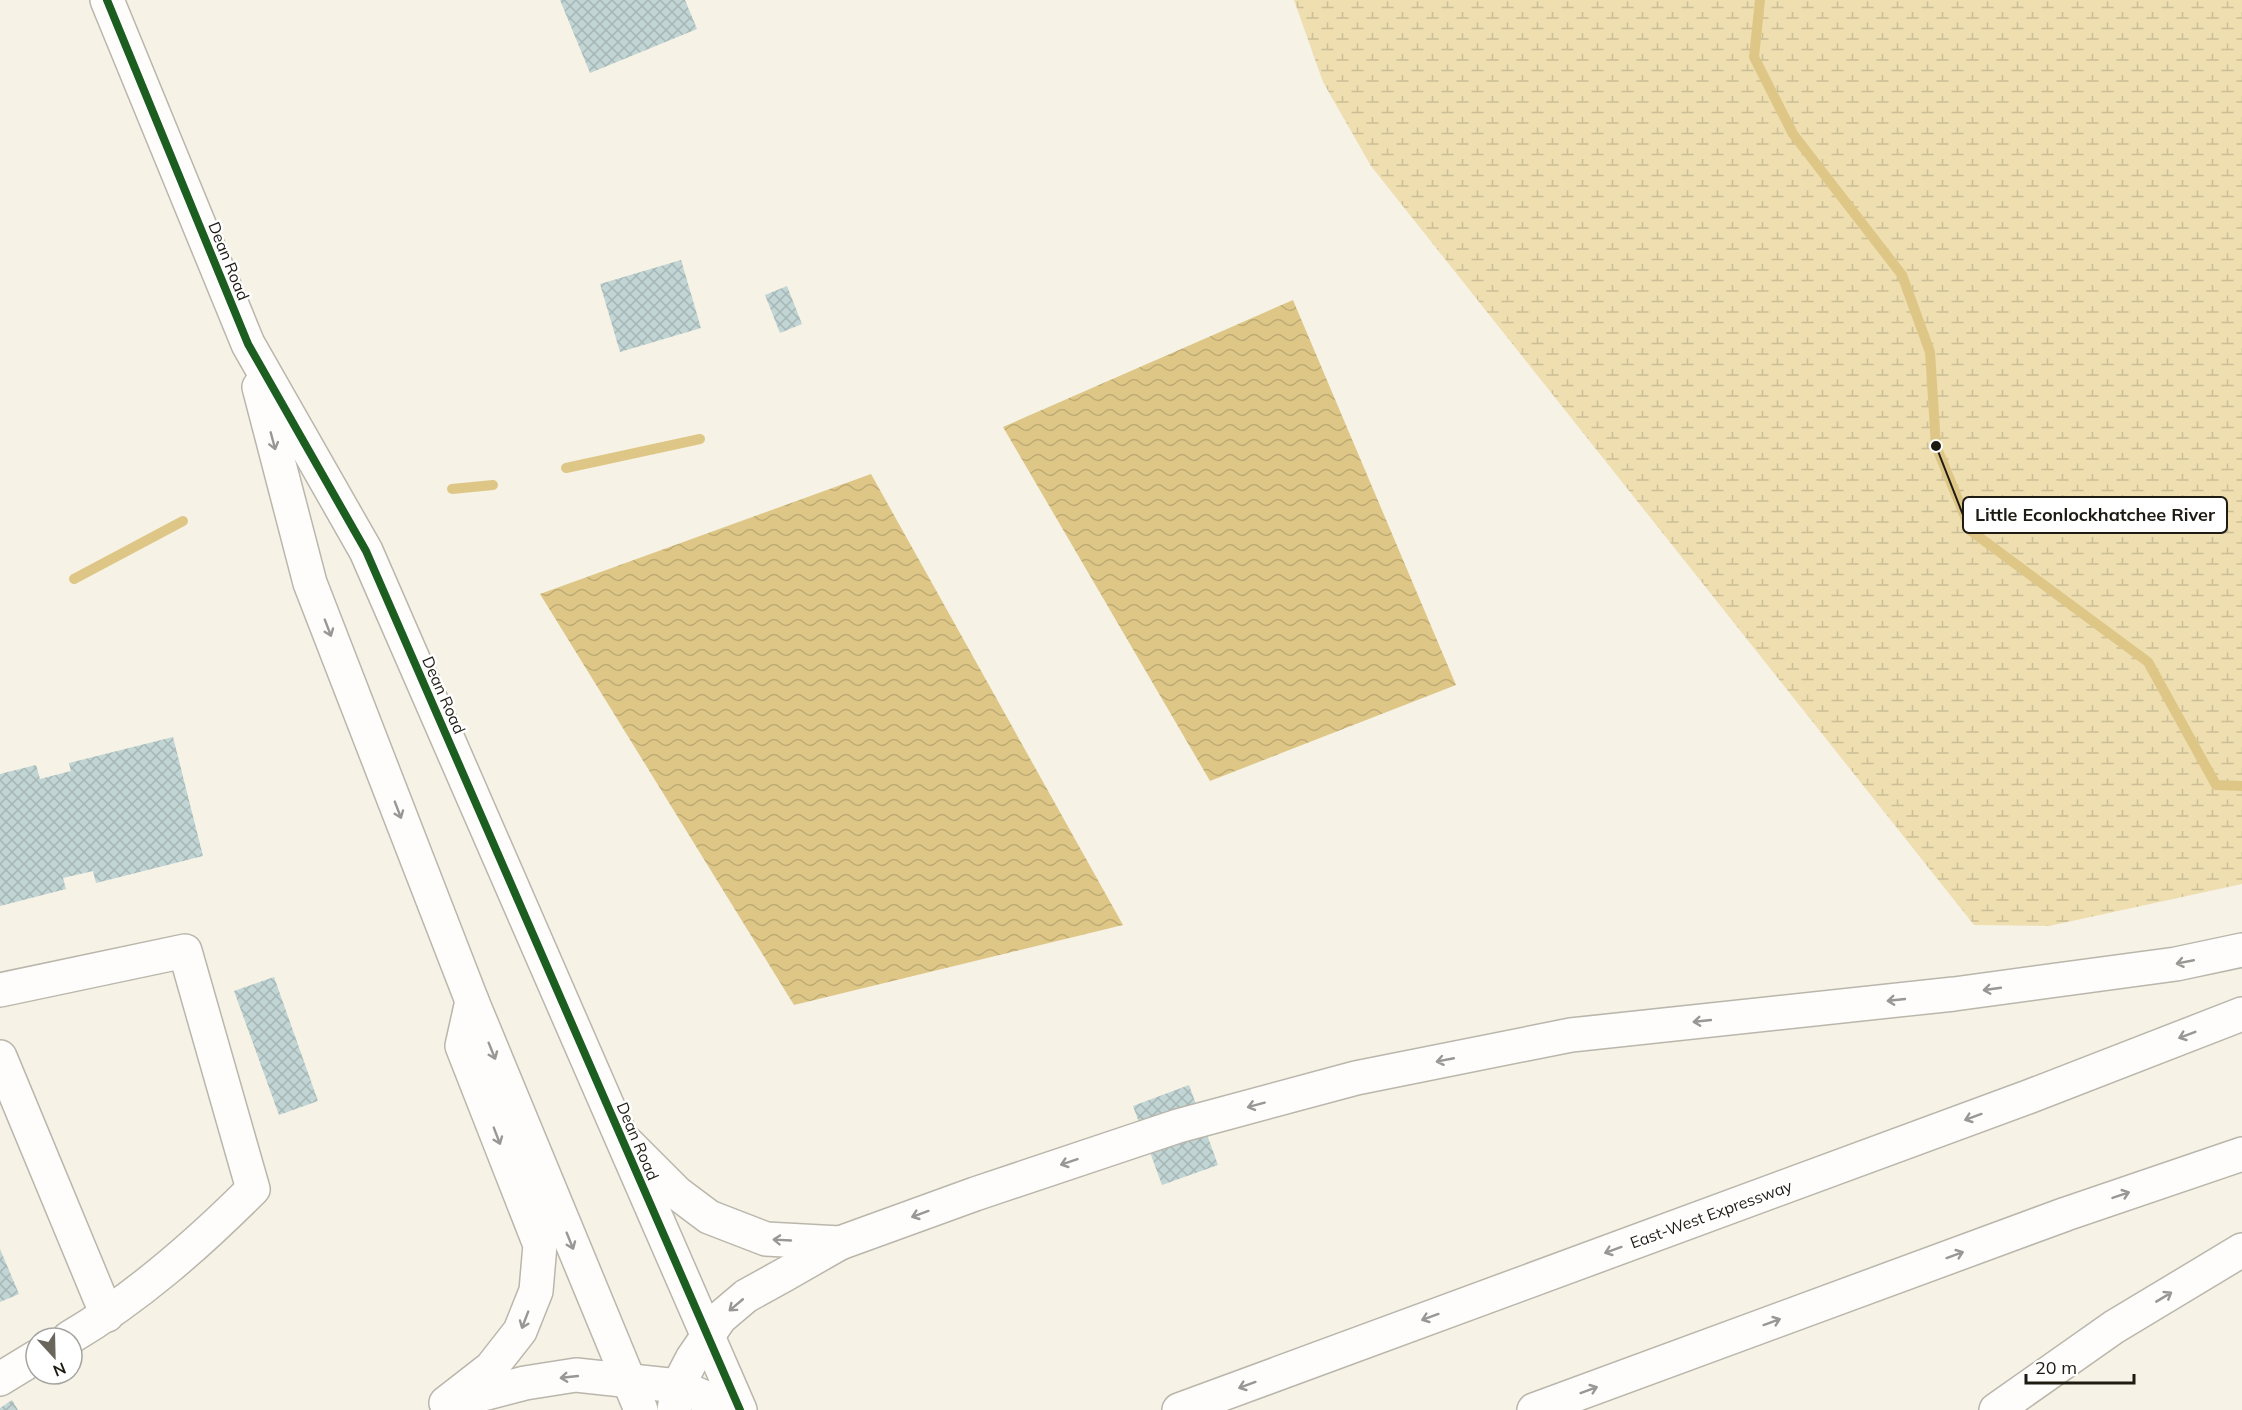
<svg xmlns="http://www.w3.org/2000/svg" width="2242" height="1410" viewBox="0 0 2242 1410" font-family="Mulish,sans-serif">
<defs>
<pattern id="wetland-marsh" width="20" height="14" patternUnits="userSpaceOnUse" patternTransform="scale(1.5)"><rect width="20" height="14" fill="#eedeb0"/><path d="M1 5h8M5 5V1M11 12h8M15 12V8" fill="none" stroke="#ccbe96"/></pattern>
<pattern id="water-waves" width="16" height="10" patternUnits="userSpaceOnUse" patternTransform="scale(1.5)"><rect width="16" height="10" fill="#dec786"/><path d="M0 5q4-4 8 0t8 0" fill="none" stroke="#beaa73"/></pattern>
<pattern id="building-cross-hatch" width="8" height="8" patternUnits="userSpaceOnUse" patternTransform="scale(1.5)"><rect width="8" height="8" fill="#c0d5d4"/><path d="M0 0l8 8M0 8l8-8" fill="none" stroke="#a5b6b5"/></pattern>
</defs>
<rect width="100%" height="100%" fill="#f6f2e5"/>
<!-- wetland -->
<polygon fill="url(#wetland-marsh)" points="1294,0 2242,0 2242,884 2049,926 1974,925 1371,166 1323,82"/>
<!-- water -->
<g fill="url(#water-waves)">
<polygon points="1293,300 1456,685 1210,781 1003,427"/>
<polygon points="871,474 1123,925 794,1005 540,594"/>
</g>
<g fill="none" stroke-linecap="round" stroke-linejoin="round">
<!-- stream -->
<g stroke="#dec786" stroke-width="10">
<polyline points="1760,0 1754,57 1793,134 1902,275 1930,352 1936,446 1971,531 2148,662 2216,785 2242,786"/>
<polyline points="566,468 700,439"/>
<polyline points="452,489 493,485"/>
<polyline points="74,579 183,521"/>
</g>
</g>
<!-- building -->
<g fill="url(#building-cross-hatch)">
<polygon points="560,0 685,0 697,29 590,73"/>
<polygon points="681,260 701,328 620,352 600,284"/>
<polygon points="787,286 802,324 780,333 765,295"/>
<polygon points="173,737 203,856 96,883 93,871 63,878 66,889 0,906 0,774 36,765 40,779 71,771 69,763"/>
<polygon points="274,977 318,1101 279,1115 234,991"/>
<polygon points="1189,1085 1218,1165 1162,1185 1133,1106"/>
<polygon points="0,1249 19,1294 0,1302"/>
<polygon points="12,1400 18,1410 0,1410 0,1408"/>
</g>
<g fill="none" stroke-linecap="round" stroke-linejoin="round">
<defs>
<g id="minor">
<polyline points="107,0 248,344 366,551 740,1410"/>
<polyline points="259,387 310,583 472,1001 641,1410"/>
<path d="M 0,990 L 185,951 L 253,1189 C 197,1245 137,1298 69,1338"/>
<polyline points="0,1057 107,1315"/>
<polyline points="0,1379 36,1357"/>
</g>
<g id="highway">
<polyline points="623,1139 677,1193 709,1217 766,1239 840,1243"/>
<polyline points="460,1400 525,1383 576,1375 678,1386 711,1400 724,1410"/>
<polyline points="446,1403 491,1368 520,1331 536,1291 540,1245 462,1046 472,1001"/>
<polyline points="674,1410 678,1386 692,1359 720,1318 746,1296 784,1275 840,1243 975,1194 1178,1126 1356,1078 1571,1035 1954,994 2176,964 2242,950"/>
<polyline points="1179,1410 2028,1097 2242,1014"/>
<polyline points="1534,1410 2066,1214 2242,1154"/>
<polyline points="1996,1410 2114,1327 2242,1250"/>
</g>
</defs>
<!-- minor casing -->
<use href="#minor" stroke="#bab6ac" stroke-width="36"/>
<!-- highway casing -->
<use href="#highway" stroke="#bab6ac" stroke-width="36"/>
<!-- minor -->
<use href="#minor" stroke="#fefdfb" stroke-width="33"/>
<!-- highway -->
<use href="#highway" stroke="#fefdfb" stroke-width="33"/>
<defs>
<polyline id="cycleway" points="107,0 248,344 366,551 740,1410"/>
</defs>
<!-- cycleway casing -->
<use href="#cycleway" stroke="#fff" stroke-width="11"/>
<!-- cycleway -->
<use href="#cycleway" stroke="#1b5e20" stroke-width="8"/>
</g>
<!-- one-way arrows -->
<defs><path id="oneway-shaft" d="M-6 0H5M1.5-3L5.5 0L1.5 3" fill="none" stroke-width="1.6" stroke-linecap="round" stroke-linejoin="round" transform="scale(1.5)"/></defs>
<g stroke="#999793">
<use href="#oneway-shaft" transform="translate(273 441) rotate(75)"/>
<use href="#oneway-shaft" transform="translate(328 628) rotate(69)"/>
<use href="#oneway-shaft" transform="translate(398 810) rotate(69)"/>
<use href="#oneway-shaft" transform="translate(2185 962) rotate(169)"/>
<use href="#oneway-shaft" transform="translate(1992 989) rotate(172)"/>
<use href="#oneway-shaft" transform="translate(1896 1000) rotate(174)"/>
<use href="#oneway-shaft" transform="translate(1702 1021) rotate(174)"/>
<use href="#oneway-shaft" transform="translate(2187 1035) rotate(159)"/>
<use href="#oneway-shaft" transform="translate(492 1051) rotate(68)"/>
<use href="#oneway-shaft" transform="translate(1445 1060) rotate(169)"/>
<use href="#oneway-shaft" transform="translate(1256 1105) rotate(165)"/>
<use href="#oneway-shaft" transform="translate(1973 1117) rotate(160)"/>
<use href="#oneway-shaft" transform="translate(497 1136) rotate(69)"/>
<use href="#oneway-shaft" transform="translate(1069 1162) rotate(161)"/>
<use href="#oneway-shaft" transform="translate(2121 1195) rotate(-19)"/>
<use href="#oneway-shaft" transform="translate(920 1214) rotate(160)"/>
<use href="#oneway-shaft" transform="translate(782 1240) rotate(-177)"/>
<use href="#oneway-shaft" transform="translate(570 1241) rotate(68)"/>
<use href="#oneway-shaft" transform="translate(1613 1250) rotate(160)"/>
<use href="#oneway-shaft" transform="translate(1955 1255) rotate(-20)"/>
<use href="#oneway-shaft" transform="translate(2164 1297) rotate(-31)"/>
<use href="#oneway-shaft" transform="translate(736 1305) rotate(140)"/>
<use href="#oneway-shaft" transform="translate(1430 1317) rotate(160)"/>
<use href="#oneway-shaft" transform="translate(525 1320) rotate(111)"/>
<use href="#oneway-shaft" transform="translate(1772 1322) rotate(-20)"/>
<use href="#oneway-shaft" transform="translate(569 1377) rotate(174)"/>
<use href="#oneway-shaft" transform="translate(1247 1385) rotate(160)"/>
<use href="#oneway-shaft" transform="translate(1589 1390) rotate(-20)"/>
</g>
<g text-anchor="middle" stroke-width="5" stroke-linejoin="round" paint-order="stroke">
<!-- street labels -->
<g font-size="16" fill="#1e1b13" stroke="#fff">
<text transform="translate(229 261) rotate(68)" y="6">Dean Road</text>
<text transform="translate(444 695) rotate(66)" y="6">Dean Road</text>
<text transform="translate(638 1141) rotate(67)" y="6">Dean Road</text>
<text transform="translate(1711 1214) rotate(-20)" y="6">East-West Expressway</text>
</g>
</g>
<!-- callouts -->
<path fill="none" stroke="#1e1b13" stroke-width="2" d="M1936 446L1963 515"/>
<circle fill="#1e1b13" stroke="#fff" stroke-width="2" cx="1936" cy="446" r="6"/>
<rect fill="#fff" stroke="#1e1b13" stroke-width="2" x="1963" y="497" width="264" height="36" rx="6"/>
<g font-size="18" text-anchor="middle" font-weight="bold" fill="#1e1b13">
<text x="2095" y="521">Little Econlockhatchee River</text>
</g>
<!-- north arrow -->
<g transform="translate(54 1356) rotate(158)"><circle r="28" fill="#ffffff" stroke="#a5a4a1" stroke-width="1.5"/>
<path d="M0-4.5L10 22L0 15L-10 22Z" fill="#6a665c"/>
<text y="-9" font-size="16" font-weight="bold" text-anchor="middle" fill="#1e1b13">N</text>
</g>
<!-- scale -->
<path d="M2026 1374v9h108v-9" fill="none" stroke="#1e1b13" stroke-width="3"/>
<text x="2035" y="1374" font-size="18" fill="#1e1b13" stroke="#ffffff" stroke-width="4.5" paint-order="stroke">20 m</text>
</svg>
